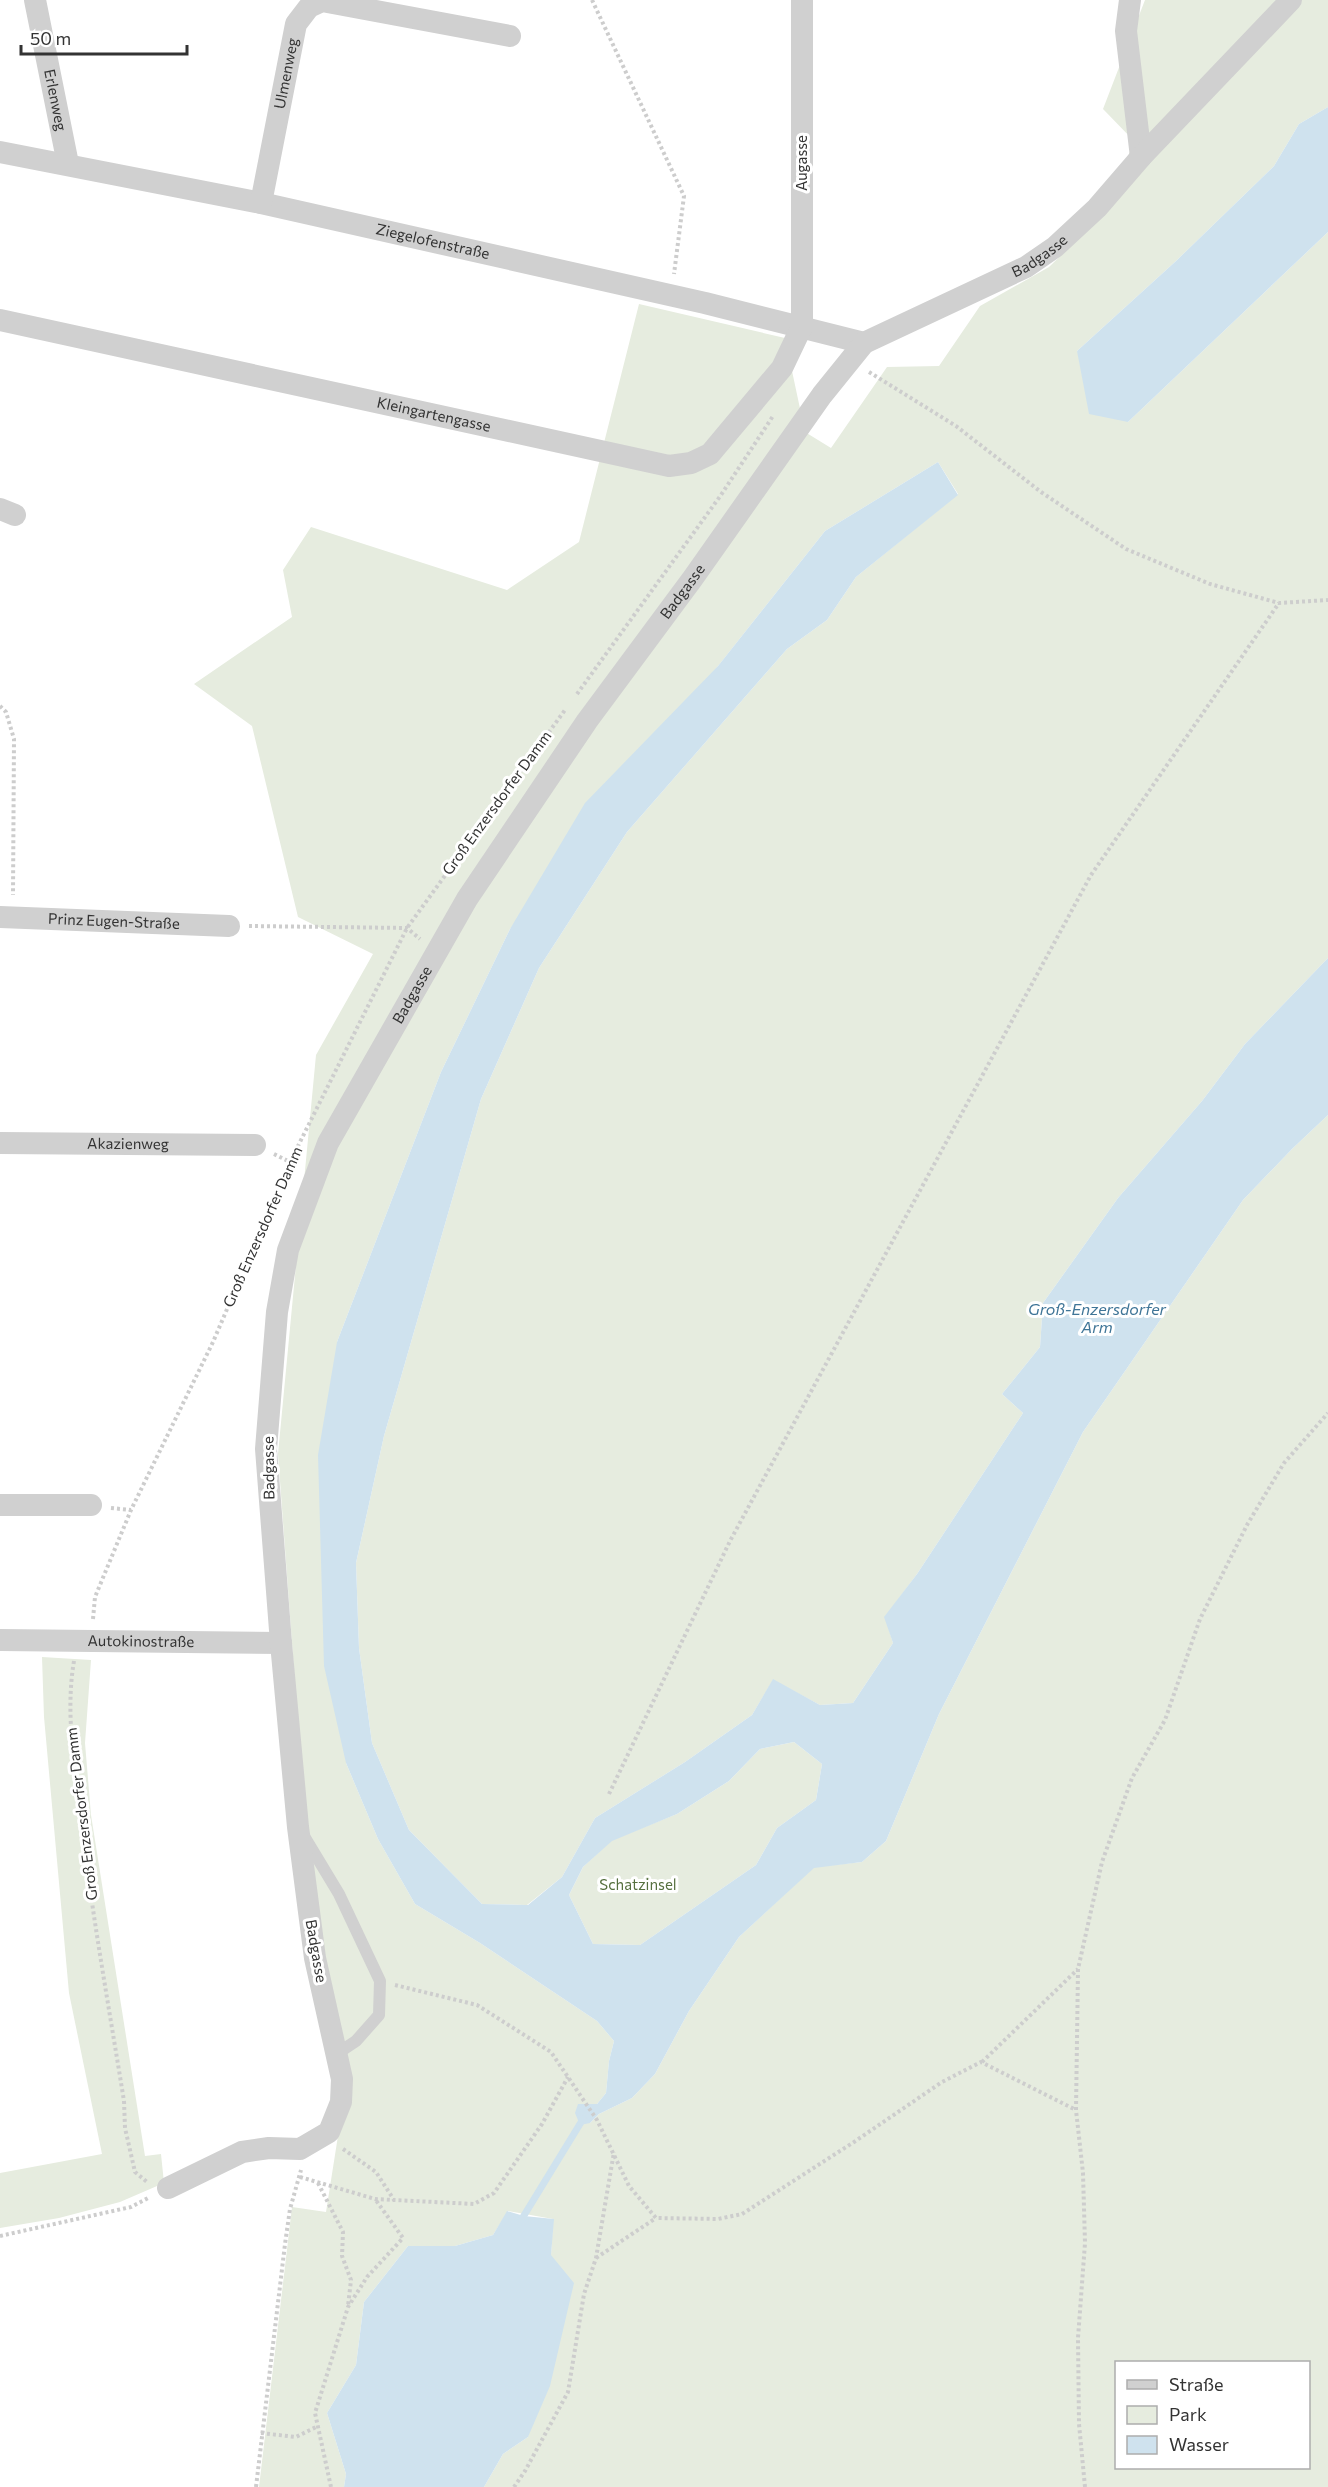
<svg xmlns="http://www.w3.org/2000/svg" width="1328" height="2487" viewBox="0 0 1328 2487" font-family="Commissioner,sans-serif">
<rect width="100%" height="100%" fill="#fff"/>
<!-- green -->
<g fill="#e6ecdf" fill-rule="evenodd">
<path d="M 1145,0 L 1328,0 L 1328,107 L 1299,124 L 1274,166 L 1176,261 L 1077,351 L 1128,422 L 1328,232 L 1328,958 L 1245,1044 L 1202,1101 L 1118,1198 L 1043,1303 L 1040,1347 L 1002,1394 L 1023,1413 L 917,1574 L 885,1617 L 893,1643 L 853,1703 L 820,1705 L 773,1680 L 752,1715 L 685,1762 L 595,1818 L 562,1877 L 527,1905 L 482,1904 L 409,1830 L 372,1743 L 359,1648 L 356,1563 L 384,1436 L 481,1099 L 539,968 L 627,832 L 787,649 L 827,620 L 856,577 L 958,494 L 938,462 L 825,531 L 510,929 L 441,1072 L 337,1342 L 346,1763 L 378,1839 L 415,1904 L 480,1943 L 597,2021 L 614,2041 L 609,2061 L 606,2093 L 597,2104 L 590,2123 L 599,2114 L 632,2098 L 655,2074 L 689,2011 L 739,1937 L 814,1867 L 862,1862 L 886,1841 L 939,1714 L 1083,1432 L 1243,1200 L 1292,1149 L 1328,1115 L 1328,2487 L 484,2487 L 503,2454 L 528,2437 L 551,2255 L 553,2219 L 508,2211 L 493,2235 L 455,2246 L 408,2246 L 364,2302 L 356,2365 L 327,2413 L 346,2474 L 344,2487 L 259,2487 L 292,2207 L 326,2212 L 349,2066 L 324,1981 L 304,1805 L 278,1454 L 316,1055 L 373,954 L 298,917 L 252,726 L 194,684 L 292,617 L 283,570 L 311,527 L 507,590 L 579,542 L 639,304 L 785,338 L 805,432 L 831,448 L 887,367 L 939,366 L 980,306 L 1049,267 L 1106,212 L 1134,141 L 1103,109 ZM 1116,2362 L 1308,2362 L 1308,2468 L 1116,2468 Z"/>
<polygon points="42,1657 91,1660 85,1743 91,1815 145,2156 161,2154 164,2183 120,2202 59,2218 0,2228 0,2173 102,2154 69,1993 44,1717"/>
<polygon points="794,1742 822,1764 816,1800 777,1828 756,1865 640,1945 593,1944 569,1895 583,1867 612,1840 677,1814 729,1781 760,1749"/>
</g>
<!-- water -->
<g fill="#cfe2ee" fill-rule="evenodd">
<polygon points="1328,107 1328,232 1128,422 1089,414 1077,351 1176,261 1274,166 1299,124"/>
<path d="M 938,462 L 958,495 L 856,577 L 827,620 L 787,649 L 627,832 L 539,968 L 481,1099 L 384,1436 L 356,1563 L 359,1648 L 372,1743 L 409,1830 L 482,1904 L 528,1905 L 562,1877 L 595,1818 L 685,1762 L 752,1715 L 773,1679 L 820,1705 L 853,1703 L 893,1643 L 884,1617 L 917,1574 L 1023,1413 L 1002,1394 L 1040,1347 L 1043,1303 L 1118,1198 L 1202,1101 L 1245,1044 L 1328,958 L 1328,1115 L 1292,1149 L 1243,1200 L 1083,1432 L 939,1714 L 886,1841 L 862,1862 L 814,1868 L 739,1937 L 689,2011 L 655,2074 L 632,2098 L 599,2114 L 590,2123 L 580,2125 L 575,2113 L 578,2104 L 597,2104 L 606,2093 L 609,2061 L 614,2041 L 597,2021 L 480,1943 L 415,1904 L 378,1839 L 346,1763 L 324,1666 L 318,1455 L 337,1342 L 441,1072 L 510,929 L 585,803 L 718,666 L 825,531 ZM 794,1742 L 822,1764 L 816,1800 L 777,1828 L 756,1865 L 640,1945 L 593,1944 L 569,1895 L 583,1867 L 612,1841 L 677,1814 L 729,1781 L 760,1749 Z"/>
<polygon points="507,2211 524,2216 554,2219 551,2255 574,2283 550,2386 528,2437 503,2454 484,2487 344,2487 346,2474 327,2413 356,2365 364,2302 408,2246 455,2246 493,2235"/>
</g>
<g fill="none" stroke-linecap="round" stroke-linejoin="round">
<!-- stream -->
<polyline stroke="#cfe2ee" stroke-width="7" points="520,2222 583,2119"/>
<!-- path -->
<g stroke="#cdcdcd" stroke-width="4" stroke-dasharray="3 3" stroke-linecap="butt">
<polyline points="592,0 684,196 674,274"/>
<polyline points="869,372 956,426 1041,492 1126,549 1210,584 1279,603 1328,600"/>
<polyline points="577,694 721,495 773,416"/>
<polyline points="0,706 6,712 14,739 13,895"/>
<polyline points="249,926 407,928 420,939"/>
<polyline points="274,1154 290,1162 295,1171"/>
<polyline points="111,1508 131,1510"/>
<polyline points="93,1619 95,1597 131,1510 213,1342 290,1162 407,928 565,710"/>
<path d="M 74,1661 C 65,1713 75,1768 81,1820 C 92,1914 109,2008 124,2101 L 125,2128 L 135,2172 L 147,2182"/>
<polyline points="609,1794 730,1541 1091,875 1279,603"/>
<polyline points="395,1985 477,2005 551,2052 597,2120 629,2186 656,2218 718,2219 742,2214 854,2142 942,2082 981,2062 1076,2110"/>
<polyline points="982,2062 1078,1969"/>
<polyline points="343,2149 376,2172 394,2200 474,2204 494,2193 542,2124 568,2077"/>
<polyline points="300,2177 375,2199 394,2200"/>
<polyline points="318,2183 343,2232 342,2256 351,2280 348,2306"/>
<polyline points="0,2236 131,2207 150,2197"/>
<polyline points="596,2258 656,2218"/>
<polyline points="261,2433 296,2437 318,2426"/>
<polyline points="256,2487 285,2244 290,2209 301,2170"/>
<polyline points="331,2487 315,2413 348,2307 367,2277 403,2238 375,2199"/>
<polyline points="514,2487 525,2471 568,2392 584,2294 596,2258 614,2152"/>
<polyline points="1085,2487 1079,2424 1078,2338 1085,2243 1083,2173 1076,2110 1078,1969 1102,1862 1132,1778 1165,1720 1200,1619 1247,1525 1284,1463 1328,1413"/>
</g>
<!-- lane -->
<polyline stroke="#d0d0d0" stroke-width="12" points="304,1836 339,1894 380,1981 379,2015 356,2041 338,2053"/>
<!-- street -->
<g stroke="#d0d0d0" stroke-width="22">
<path id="s1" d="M 35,0 L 68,164"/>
<polyline points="1130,0 1126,31 1141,157"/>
<path id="s2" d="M 0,152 L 261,203 L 705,303 L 864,343"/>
<path id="s3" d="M 261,203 L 296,24 L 309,7 L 322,1 L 510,36"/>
<path id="s4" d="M 0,320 L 669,466 L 691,463 L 710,454 L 782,368 L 802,326 L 802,0"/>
<polyline points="0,509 15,515"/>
<path id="s5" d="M 0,917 L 229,926"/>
<path id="s6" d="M 0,1143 L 255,1145"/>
<polyline points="0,1505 91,1505"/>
<path id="s7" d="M 0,1640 L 281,1643"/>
<path id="s8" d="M 168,2188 L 242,2152 L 269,2148 L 300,2149 L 329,2132 L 341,2102 L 342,2079 L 315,1958 L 298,1827 L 281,1643 L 266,1449 L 277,1312 L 288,1250 L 328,1143 L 467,899 L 587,721 L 693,578 L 822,395 L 864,343 L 1026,267 L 1055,247 L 1097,208 L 1141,157 L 1291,0"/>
</g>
</g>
<g text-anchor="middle" stroke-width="6" stroke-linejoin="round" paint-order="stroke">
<!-- street labels -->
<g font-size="15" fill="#333" stroke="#fff">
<text dy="5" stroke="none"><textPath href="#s3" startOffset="132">Ulmenweg</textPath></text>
<text dy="5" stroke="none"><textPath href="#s1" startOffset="102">Erlenweg</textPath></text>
<text transform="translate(802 163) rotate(-90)" y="5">Augasse</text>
<text dy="5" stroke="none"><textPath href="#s2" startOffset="442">Ziegelofenstraße</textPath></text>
<text dy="5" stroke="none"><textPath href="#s8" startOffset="2340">Badgasse</textPath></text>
<text dy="5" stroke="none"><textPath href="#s4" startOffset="444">Kleingartengasse</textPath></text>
<text dy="5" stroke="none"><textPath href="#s8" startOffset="1836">Badgasse</textPath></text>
<text transform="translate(497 803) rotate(-54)" y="5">Groß Enzersdorfer Damm</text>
<text dy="5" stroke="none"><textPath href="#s5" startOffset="114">Prinz Eugen-Straße</textPath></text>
<text dy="5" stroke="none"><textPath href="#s8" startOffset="1350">Badgasse</textPath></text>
<text dy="5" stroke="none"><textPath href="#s6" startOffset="128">Akazienweg</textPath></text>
<text transform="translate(263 1227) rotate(-66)" y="5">Groß Enzersdorfer Damm</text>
<text transform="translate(269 1468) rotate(-91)" y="5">Badgasse</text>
<text dy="5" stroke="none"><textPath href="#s7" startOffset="141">Autokinostraße</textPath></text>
<text transform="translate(82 1814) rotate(-97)" y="5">Groß Enzersdorfer Damm</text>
<text transform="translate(316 1951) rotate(80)" y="5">Badgasse</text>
</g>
<!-- park labels -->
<g font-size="15" fill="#56703f" stroke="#fff">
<text x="638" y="1890">Schatzinsel</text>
</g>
<!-- water labels -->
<g font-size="16" font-style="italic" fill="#3f7597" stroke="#fff">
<text x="1097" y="1315">Groß-Enzersdorfer<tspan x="1097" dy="18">Arm</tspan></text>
</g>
</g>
<!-- legend -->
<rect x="1115" y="2361" width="195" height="108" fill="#ffffff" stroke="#adadad" stroke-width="1.5"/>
<rect x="1127" y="2380" width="30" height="9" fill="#d0d0d0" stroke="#adadad" stroke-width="1.5"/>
<text x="1169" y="2391" font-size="18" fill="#333333">Straße</text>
<rect x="1127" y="2406" width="30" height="18" fill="#e6ecdf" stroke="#adadad" stroke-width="1.5"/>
<text x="1169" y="2421" font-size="18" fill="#333333">Park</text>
<rect x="1127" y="2436" width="30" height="18" fill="#cfe2ee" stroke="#adadad" stroke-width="1.5"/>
<text x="1169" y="2451" font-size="18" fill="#333333">Wasser</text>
<!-- scale -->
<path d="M21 45v9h166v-9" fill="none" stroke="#333333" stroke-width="3"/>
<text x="30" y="45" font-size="18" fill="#333333" stroke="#ffffff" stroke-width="4.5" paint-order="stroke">50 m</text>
</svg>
